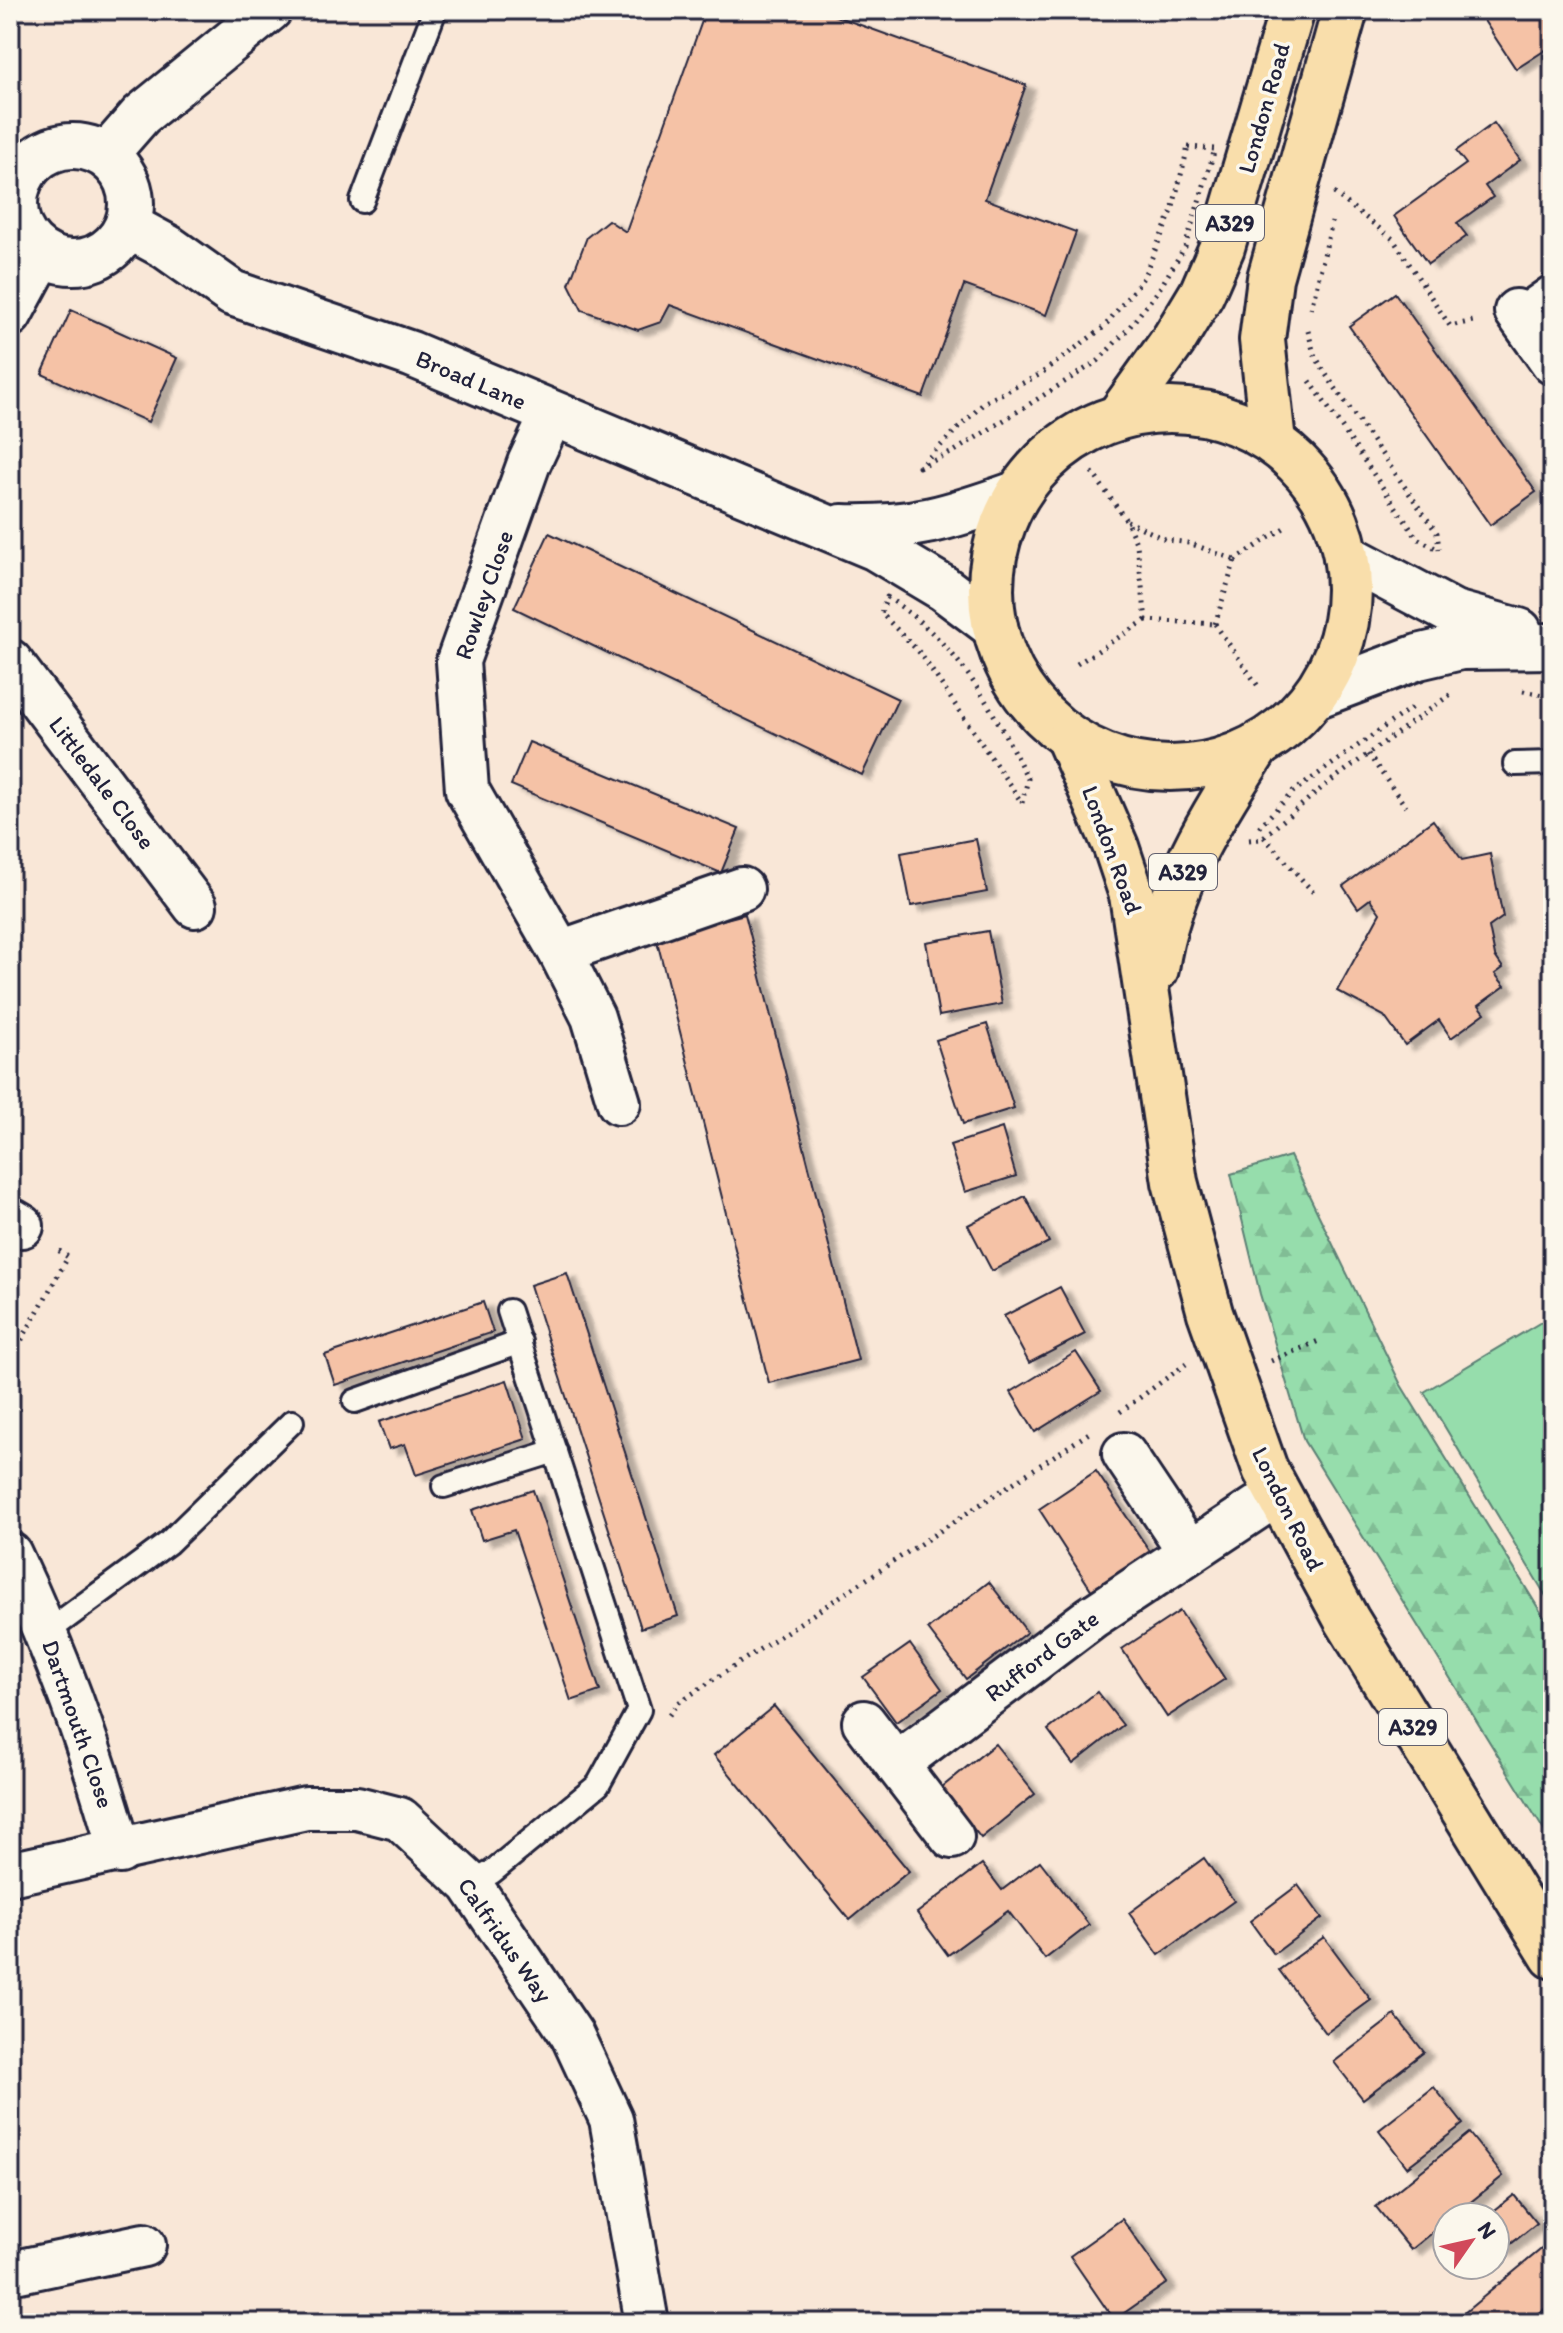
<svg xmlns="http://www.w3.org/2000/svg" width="1563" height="2333" viewBox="0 0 1563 2333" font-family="Itim,sans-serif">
<defs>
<pattern id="forest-firs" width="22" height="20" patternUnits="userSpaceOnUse" patternTransform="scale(2)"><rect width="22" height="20" fill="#96ddac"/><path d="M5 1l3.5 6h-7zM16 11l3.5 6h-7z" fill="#81bd95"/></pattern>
<filter id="shadow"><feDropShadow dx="9" dy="5" stdDeviation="2" flood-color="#0004"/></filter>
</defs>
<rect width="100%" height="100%" fill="#f9e7d7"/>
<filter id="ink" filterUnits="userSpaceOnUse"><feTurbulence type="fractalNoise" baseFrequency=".0125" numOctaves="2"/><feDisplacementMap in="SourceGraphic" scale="16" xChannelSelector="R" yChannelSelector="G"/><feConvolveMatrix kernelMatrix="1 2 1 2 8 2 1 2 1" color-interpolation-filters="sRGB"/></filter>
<g filter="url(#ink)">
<!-- forest -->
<polygon fill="url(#forest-firs)" stroke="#5c8074" stroke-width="2" points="1290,1156 1401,1385 1553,1632 1553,1845 1304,1441 1260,1294 1231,1174"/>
<!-- green -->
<polygon fill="#96ddac" stroke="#5c8074" stroke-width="2" points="1553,1315 1553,1608 1424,1392"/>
<!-- building -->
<g fill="#f5c2a6" stroke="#22223b" stroke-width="2" filter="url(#shadow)">
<polygon points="706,10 819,10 1026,85 985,199 1076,232 1046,315 964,285 923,397 670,305 661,322 638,330 582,310 569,284 587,237 608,220 626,232"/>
<polygon points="1477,10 1545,10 1553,23 1553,45 1516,69"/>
<polygon points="1494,123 1520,160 1485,186 1493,197 1457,223 1467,236 1428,264 1394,216 1466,164 1456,151"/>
<polygon points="1395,293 1536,492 1490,525 1349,326"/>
<polygon points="71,310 177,358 148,422 42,374"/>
<polygon points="549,533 898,699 862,775 514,608"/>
<polygon points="529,742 739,829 721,873 511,785"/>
<polygon points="1433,820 1462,860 1490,854 1503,917 1489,927 1495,956 1503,968 1495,974 1505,986 1479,1005 1485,1013 1451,1038 1439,1020 1405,1045 1384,1016 1337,991 1380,913 1370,899 1358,908 1343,886"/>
<polygon points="976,839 987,892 911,906 901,853"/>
<polygon points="745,914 858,1360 769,1383 656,937"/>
<polygon points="988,931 1002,1004 939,1016 926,942"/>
<polygon points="987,1024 1014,1108 963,1124 936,1040"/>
<polygon points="1002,1128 1016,1176 965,1192 950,1145"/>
<polygon points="1025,1196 1049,1242 992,1271 968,1225"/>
<polygon points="567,1273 678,1616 641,1628 530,1285"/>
<polygon points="1060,1287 1085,1334 1029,1363 1004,1316"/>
<polygon points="483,1302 493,1332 335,1385 325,1355"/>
<polygon points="1076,1352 1101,1391 1035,1432 1011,1392"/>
<polygon points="507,1380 526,1439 416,1475 405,1444 389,1449 379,1422"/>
<polygon points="1096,1471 1151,1553 1092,1591 1039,1509"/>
<polygon points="533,1490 600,1691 571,1701 514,1530 482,1540 472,1510"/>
<polygon points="989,1582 1027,1632 966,1679 928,1629"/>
<polygon points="1180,1611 1225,1679 1167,1717 1122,1649"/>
<polygon points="910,1644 942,1689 896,1722 863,1677"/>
<polygon points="1097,1692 1123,1725 1073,1764 1048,1730"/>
<polygon points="774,1706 909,1871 850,1920 714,1755"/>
<polygon points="995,1744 1035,1794 981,1838 941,1788"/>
<polygon points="1204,1858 1234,1901 1159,1955 1129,1913"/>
<polygon points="1040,1861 1089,1925 1045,1959 1008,1911 948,1955 917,1913 982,1864 1002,1890"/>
<polygon points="1298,1885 1322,1918 1274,1954 1250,1921"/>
<polygon points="1324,1937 1371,2000 1326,2033 1279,1970"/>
<polygon points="1395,2015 1424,2052 1363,2099 1334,2062"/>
<polygon points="1434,2087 1463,2124 1407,2167 1379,2130"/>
<polygon points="1469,2133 1503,2176 1452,2217 1447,2217 1447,2221 1411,2250 1376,2207"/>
<polygon points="1514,2195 1537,2223 1502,2251 1495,2243 1495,2217 1486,2217"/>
<polygon points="1122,2219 1167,2283 1114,2320 1070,2256"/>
<polygon points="1545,2246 1553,2257 1553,2302 1527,2323 1452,2323"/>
</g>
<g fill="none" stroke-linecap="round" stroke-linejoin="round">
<defs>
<g id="lane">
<polyline points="362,201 435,10"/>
<polyline points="1516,311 1553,285"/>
<polyline points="1515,764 1553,763"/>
<polyline points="355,1401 520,1342"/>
<polyline points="444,1486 555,1451"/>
<polyline points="47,1632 168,1543 292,1422"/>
<polyline points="470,1884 492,1872 598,1785 639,1710 509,1311"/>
</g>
<g id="street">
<polyline points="106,155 141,115 270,10"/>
<polyline points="1516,311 1553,363"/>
<polyline points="10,315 43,254"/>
<polyline points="552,414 529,463 458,661 467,790 560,952 593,1017 619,1103"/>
<polyline points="10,661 195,906"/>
<polyline points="560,952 742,889"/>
<polyline points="10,1219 22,1226"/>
<polyline points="1124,1454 1189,1551"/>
<path d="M 10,1554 C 58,1655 90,1745 120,1852"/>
<polyline points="864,1722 952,1837"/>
<polyline points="897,1764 1092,1617 1276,1495"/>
<polyline points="10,1874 306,1808 357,1808 400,1819 470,1884 572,2035 611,2119 647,2323"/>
<polyline points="10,2273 144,2245"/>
</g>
<g id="secondary">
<circle cx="73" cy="204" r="58"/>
<polyline points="128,226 167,247 232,293 411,354 876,548 943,588 995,627"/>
<path d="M 842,527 C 915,529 948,518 1016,494"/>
<polyline points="1346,556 1454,613 1519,631"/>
<polyline points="1315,696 1418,657 1461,647 1553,646"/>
</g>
<g id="primary">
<circle cx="1170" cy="589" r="179"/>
<polyline points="1120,415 1173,341 1202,293 1222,247 1292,10"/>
<polyline points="1273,442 1262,340 1270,278 1345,10"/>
<polyline points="1069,739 1116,847 1132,895 1175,1182 1210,1313 1265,1469 1347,1620 1553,1956"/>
<path d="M 1156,969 C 1168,885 1211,818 1256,748"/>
</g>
</defs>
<!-- lane casing -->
<use href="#lane" stroke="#22223b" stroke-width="28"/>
<!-- street casing -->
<use href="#street" stroke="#22223b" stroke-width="48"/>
<!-- secondary casing -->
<use href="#secondary" stroke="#22223b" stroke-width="50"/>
<!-- primary casing -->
<use href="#primary" stroke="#22223b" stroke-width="50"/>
<!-- path -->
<g stroke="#22223b" stroke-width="5" stroke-dasharray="2 6" stroke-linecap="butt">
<polygon points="1188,147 1215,149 1185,247 1158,291 1127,330 1098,361 953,452 919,467 985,402 1039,375 1104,327 1143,278 1172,211"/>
<polyline points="1334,193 1393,239 1450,326 1478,320"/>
<polyline points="1311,309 1332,222"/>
<polyline points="1308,331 1314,354 1327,376 1437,533 1439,549"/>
<polyline points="1310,381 1417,538 1439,550"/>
<polyline points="1092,472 1126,520 1137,545 1146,620"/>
<polyline points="1127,521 1167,540 1189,543 1235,560"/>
<polyline points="1235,560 1287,526"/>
<path d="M 887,597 C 960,645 989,703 1028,779 L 1022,803 L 920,653 L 881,613 Z"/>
<polyline points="1146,620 1215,624"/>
<polyline points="1215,624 1258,686"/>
<polyline points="1215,624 1235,560"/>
<polyline points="1077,664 1146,620"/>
<polyline points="1523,691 1553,697"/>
<polyline points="1368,754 1406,807"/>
<polyline points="1259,827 1293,792 1415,705"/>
<polyline points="1264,837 1313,892"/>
<polyline points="1249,840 1261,839 1324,786 1451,694"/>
<polyline points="10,1361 68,1257 55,1248"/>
<polyline points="1271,1361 1321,1340"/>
<polyline points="1120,1412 1186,1364"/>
<polyline points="669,1715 678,1703 1089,1433"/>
</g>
<!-- lane -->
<use href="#lane" stroke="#fbf7ec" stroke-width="22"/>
<!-- street -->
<use href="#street" stroke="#fbf7ec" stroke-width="42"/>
<!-- secondary -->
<use href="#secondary" stroke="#fbf7ec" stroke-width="44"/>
<!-- primary -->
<use href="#primary" stroke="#f9deab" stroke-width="44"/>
</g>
</g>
<g text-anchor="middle" stroke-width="7" stroke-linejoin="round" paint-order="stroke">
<!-- shield labels -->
<g fill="#fbf7ec" stroke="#636270" stroke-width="2">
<rect x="1196" y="205" width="68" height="36" rx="6"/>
<rect x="1149" y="854" width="68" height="36" rx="6"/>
<rect x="1379" y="1709" width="68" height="36" rx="6"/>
</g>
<g font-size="22" font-weight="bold" fill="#22223b">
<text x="1230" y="231">A329</text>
<text x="1183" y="880">A329</text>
<text x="1413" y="1735">A329</text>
</g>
<!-- street labels -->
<g font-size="24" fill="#22223b" stroke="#fbf7ec">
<text transform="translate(1264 108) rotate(-74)" y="8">London Road</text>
<text transform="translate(471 380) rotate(23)" y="8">Broad Lane</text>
<text transform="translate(484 595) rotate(-71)" y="8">Rowley Close</text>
<text transform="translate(102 783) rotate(53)" y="8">Littledale Close</text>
<text transform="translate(1112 850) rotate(70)" y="8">London Road</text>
<text transform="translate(1288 1509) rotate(64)" y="8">London Road</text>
<text transform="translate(1042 1656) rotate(-37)" y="8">Rufford Gate</text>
<text transform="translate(78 1724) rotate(71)" y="8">Dartmouth Close</text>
<text transform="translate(505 1940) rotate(55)" y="8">Calfridus Way</text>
</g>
</g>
<!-- margin -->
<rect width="1563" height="2333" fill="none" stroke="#fbf7ec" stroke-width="40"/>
<rect x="20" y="20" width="1523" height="2293" fill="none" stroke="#22223b" stroke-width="3" filter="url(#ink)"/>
<!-- north arrow -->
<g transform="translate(1471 2241) rotate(56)"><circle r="38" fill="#fbf7ec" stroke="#a4a2a5" stroke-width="2"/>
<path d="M0-6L14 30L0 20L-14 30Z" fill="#d1495b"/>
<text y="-12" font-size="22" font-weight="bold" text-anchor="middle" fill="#22223b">N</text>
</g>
</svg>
